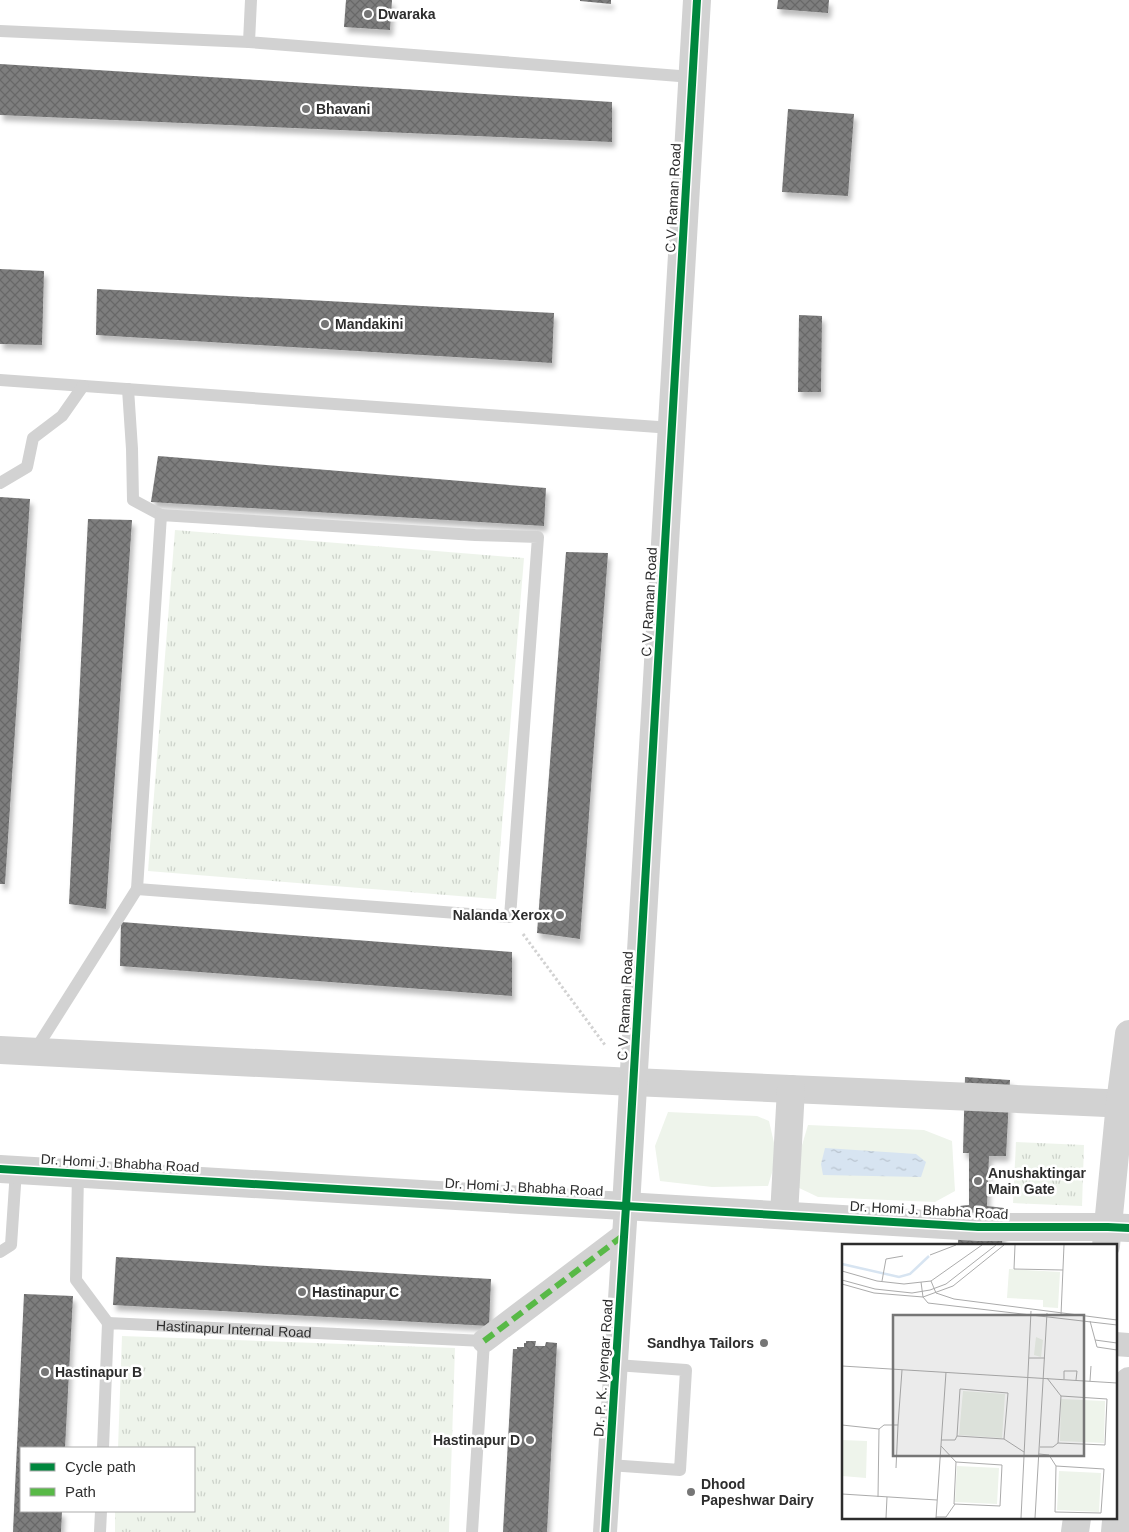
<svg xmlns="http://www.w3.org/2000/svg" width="1129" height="1532" viewBox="0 0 1129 1532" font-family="Arial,sans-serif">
<defs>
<pattern id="grass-tufts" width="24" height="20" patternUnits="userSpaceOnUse" patternTransform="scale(1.25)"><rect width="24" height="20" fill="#eef4eb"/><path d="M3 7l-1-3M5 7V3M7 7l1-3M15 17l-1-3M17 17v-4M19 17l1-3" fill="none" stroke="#ccd2ca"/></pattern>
<pattern id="water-ripples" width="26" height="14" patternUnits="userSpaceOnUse" patternTransform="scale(1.25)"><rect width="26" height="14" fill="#d7e4f1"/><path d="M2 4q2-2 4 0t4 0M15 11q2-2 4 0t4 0" fill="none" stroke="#b9c4cf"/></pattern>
<pattern id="building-cross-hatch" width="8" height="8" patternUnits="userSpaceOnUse" patternTransform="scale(1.25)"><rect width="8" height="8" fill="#7e7e7e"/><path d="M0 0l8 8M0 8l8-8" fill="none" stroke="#686868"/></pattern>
<filter id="shadow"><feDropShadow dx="3" dy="5.5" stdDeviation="2.5" flood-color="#0004"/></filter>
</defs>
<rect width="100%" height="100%" fill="#fff"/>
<!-- grass -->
<g fill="url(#grass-tufts)">
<polygon points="175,530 524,558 496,899 148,871"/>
<polygon points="1016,1142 1084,1145 1082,1206 1013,1203"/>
<polygon points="122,1336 455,1348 449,1532 115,1532 115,1511 194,1511 194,1448 118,1448"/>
</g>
<!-- garden -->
<g fill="#eef4eb">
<polygon points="668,1112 757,1116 769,1121 777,1156 768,1186 712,1187 660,1181 655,1146"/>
<polygon points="808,1125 924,1130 952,1141 955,1191 935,1202 818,1197 797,1187 800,1152"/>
</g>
<!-- water -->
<polygon fill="url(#water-ripples)" points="825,1148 916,1154 926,1162 921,1177 823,1175 821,1164"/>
<!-- building -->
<g fill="url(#building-cross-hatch)" filter="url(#shadow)">
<polygon points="346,0 392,0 390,30 344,27"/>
<polygon points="580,0 611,0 611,4 580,1"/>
<polygon points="778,0 829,0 828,13 777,9"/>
<polygon points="0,64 612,102 612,142 0,115"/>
<polygon points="788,109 854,114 848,196 782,192"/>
<polygon points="0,269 44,271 42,345 0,344"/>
<polygon points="97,289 554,313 552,363 96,335"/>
<polygon points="799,315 822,316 821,392 798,392"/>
<polygon points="158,456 546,488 544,526 151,502"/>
<polygon points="0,497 30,499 5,884 0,884"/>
<polygon points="88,519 132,520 106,909 69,904"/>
<polygon points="566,552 608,553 580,939 537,933"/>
<polygon points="121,922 512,952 512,996 120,966"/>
<polygon points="965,1077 1010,1080 1006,1156 989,1156 987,1206 1004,1208 1002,1246 958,1246 959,1206 969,1205 969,1153 963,1153"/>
<polygon points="116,1257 491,1279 489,1326 113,1305"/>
<polygon points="24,1294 73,1296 65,1448 21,1448 21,1511 62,1511 61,1532 13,1532"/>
<polygon points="526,1341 536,1341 535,1346 545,1346 546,1342 557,1343 547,1532 503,1532 513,1349 517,1349 517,1347 524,1347 524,1343 526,1343"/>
</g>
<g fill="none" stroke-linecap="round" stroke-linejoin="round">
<!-- path -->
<polyline stroke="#d2d2d2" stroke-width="3" stroke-dasharray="2.5 2.5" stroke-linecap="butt" points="523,934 605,1045"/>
<!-- service -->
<g stroke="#d2d2d2" stroke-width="12">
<polyline points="251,0 249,42 692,77"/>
<polyline points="0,31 249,42"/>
<polyline points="0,380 672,428"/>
<polyline points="128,389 132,449 133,500 161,515"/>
<polyline points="0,483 27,467 33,438 62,416 83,386"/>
<polygon points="161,515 475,535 538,537 510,917 137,889"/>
<polyline points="34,1052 137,889"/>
<polyline points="78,1173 76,1280 108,1323"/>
<polyline points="0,1252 11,1245 16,1170"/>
<path id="s1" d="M 103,1448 L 108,1323 L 484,1341 L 472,1532"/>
<polyline points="609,1465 680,1470 686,1370 616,1365"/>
<polyline points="100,1532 101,1511"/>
</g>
<!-- minor -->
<g stroke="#d2d2d2" stroke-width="24">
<polyline points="484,1341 624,1235"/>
<polyline points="1115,1344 1129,1345"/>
<polyline points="605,1532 626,1206"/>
</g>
<!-- tertiary -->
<g stroke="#d2d2d2" stroke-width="28">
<polyline points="0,1050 633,1082 1129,1104"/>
<polyline points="0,1169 978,1227 1108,1227 1129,1228"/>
<polyline points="626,1206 697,0"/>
<polyline points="784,1215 791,1089"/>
<polyline points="1106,1246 1120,1103 1129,1034"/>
<polyline points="1075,1532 1077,1518"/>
<polyline points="1115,1532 1129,1381"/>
</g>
<!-- quiet -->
<polyline stroke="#58b947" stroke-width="6" stroke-dasharray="12 6" stroke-linecap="butt" points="484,1341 624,1235"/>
<defs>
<g id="cycleway">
<polyline points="0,1169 978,1227 1108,1227 1129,1228"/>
<polyline points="605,1532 626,1206 697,0"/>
</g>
</defs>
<!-- cycleway casing -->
<use href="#cycleway" stroke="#fff" stroke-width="11"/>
<!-- cycleway -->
<use href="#cycleway" stroke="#00873e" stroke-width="8"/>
</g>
<!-- markers -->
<g fill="#767676" stroke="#fff" stroke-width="2">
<circle cx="368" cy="14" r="5"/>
<circle cx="306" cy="109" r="5"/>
<circle cx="325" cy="324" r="5"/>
<circle cx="560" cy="915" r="5"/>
<circle cx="978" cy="1181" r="5"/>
<circle cx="302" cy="1292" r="5"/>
<circle cx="764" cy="1343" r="5"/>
<circle cx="45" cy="1372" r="5"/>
<circle cx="530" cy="1440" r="5"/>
<circle cx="691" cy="1492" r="5"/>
</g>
<g text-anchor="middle" stroke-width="5" stroke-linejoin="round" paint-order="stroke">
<!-- poi labels -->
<g font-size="14" font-weight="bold" fill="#2d2d2d" stroke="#fff" text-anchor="start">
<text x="378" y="19">Dwaraka</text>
<text x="316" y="114">Bhavani</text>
<text x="335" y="329">Mandakini</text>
<text x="550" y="920" text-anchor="end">Nalanda Xerox</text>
<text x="988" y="1178">Anushaktingar<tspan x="988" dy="16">Main Gate</tspan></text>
<text x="312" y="1297">Hastinapur C</text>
<text x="754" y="1348" text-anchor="end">Sandhya Tailors</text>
<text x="55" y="1377">Hastinapur B</text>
<text x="520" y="1445" text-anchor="end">Hastinapur D</text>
<text x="701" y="1489">Dhood<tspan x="701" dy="16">Papeshwar Dairy</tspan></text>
</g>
<!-- street labels -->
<g font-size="14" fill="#2d2d2d" stroke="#fff">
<text transform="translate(673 198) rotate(-87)" y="5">C V Raman Road</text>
<text transform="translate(649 602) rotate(-87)" y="5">C V Raman Road</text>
<text transform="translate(625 1006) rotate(-87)" y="5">C V Raman Road</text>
<text transform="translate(120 1163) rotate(3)" y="5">Dr. Homi J. Bhabha Road</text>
<text transform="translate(524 1187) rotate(3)" y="5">Dr. Homi J. Bhabha Road</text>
<text transform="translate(929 1210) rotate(3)" y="5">Dr. Homi J. Bhabha Road</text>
<text dy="5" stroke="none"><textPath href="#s1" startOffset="251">Hastinapur Internal Road</textPath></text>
<text transform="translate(603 1368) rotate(-86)" y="5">Dr. P. K. Iyengar Road</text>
</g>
</g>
<!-- overview -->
<g transform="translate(842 1244)">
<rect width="275" height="275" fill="#fff"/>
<path d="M 121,147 L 163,150 L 160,194 L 117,191 ZM 219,155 L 263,157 L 262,199 L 218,197 ZM 0,196 L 25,197 L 24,234 L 0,232 ZM 115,222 L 157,224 L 155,260 L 113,258 ZM 217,227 L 259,229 L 257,268 L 215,266 Z" fill="#eef4eb"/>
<path d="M 167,25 L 218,28 L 216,64 L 201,63 L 201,56 L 165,54 Z" fill="#eef4eb"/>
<path d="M 194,93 L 201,96 L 199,113 L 192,111 Z" fill="#eef4eb"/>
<path fill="none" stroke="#d7e4f1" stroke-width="2.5" d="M 0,20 L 57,33 L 68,30 L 87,12"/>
<path fill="none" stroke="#ababab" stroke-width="1" d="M 173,1 L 172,25 L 221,26M 88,11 L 114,1M 0,27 L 35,37 L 62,40 L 89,37 L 140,1M 0,36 L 33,45 L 70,49 L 88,46 L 104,40 L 154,1M 40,37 L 44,15 L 61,12M 89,37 L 94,49 L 112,55 L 275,76M 79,38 L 81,53 L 86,59 L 275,81M 0,40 L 32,49 L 81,53 L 111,42 L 162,1M 219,71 L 222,1M 248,77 L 255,103 L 275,106M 253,96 L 275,99M 187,114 L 203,114M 0,122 L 275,139M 205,134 L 219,152 L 216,199 L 263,201 L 265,155 L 219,152M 222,135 L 222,127 L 235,127 L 234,136M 248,137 L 249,122M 118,145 L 166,149 L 162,195 L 115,192 ZM 0,181 L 37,185 L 36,253M 37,185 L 42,181 L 56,181 L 60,126M 162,195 L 182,208M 99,196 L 113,196 L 115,192M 99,202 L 114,218 L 112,260 L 158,262 L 160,221 L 114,218M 198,203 L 211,203 L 216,199M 197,210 L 207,211 L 214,222 L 213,268 L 259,269 L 262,225 L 214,222M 54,224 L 56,181M 0,250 L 95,256M 94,273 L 104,273 L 113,260M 44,274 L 45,253M 94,274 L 104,128M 179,274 L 189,67M 193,274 L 205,69"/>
<path fill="#767676" fill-opacity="0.15" stroke="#767676" stroke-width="2.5" d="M 51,71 L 242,71 L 242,212 L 51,212 Z"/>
<rect width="275" height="275" fill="none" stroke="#2d2d2d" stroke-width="2.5"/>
</g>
<!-- legend -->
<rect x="20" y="1447" width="175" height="65" fill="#ffffff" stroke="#ababab"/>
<rect x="30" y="1463" width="25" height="8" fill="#00873e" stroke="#ababab"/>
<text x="65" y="1472" font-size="15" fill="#2d2d2d">Cycle path</text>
<rect x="30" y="1488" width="25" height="8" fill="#58b947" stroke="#ababab"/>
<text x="65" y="1497" font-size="15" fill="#2d2d2d">Path</text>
</svg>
